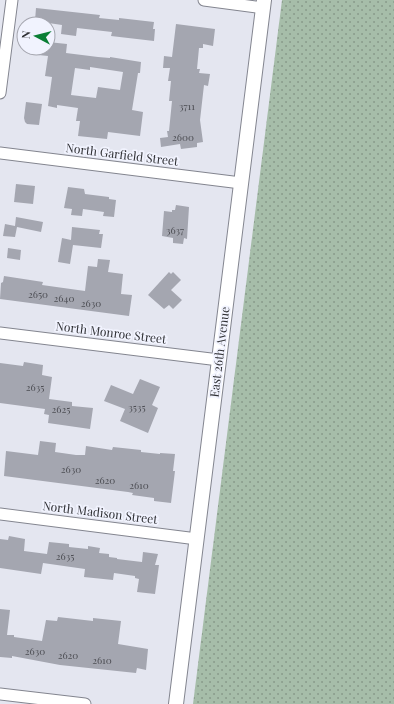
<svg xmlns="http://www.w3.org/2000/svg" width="394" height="704" viewBox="0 0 394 704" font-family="'Playfair Display',serif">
<defs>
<pattern id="grass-dots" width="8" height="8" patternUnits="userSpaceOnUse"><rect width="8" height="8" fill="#a6bda9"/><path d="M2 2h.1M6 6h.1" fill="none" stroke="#889a8a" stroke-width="1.8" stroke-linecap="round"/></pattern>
</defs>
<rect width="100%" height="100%" fill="#e4e6f0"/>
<!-- grass -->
<polygon fill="url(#grass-dots)" points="282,0 394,0 394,704 193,704"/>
<!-- building -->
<g fill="#a4a6b0" fill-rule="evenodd">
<polygon points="36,8 100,15 99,18 119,20 119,18 154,22 153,29 155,29 154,41 111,36 112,32 77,28 76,36 61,34 62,25 35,21"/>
<polygon points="176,24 215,29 213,46 203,44 203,48 199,48 197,69 200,69 199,73 210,74 208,86 204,85 200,120 203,142 197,143 197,147 181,149 180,144 161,147 160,138 168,137 167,131 169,131 172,101 169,101 171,81 168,81 170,68 163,68 164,56 172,57"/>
<path d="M 48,42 L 67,44 L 66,53 L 98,57 L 110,58 L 110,57 L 141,62 L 140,73 L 138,73 L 132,110 L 143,112 L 140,136 L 108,132 L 107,139 L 78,136 L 80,121 L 76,121 L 78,108 L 57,105 L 57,108 L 48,106 L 52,77 L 45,76 L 48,56 L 29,54 L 29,48 L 48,48 ZM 90,67 L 123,72 L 120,90 L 98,87 L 96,98 L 71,95 L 75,68 L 90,70 Z"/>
<polygon points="26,102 42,104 39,125 27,124 25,122 24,118"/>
<polygon points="16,184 35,186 33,204 14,202"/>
<polygon points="68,187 84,189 85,194 109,197 109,199 116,200 114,217 103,216 104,212 83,209 82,216 71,215 72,209 64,208"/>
<polygon points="176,205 189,207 187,239 184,238 183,244 173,243 173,238 162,236 164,211 172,212 172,210 175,210"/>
<polygon points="16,217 43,222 41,232 17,227 15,237 3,236 5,224 15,226"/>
<polygon points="72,227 100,230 99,234 103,234 101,248 73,245 70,264 58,262 62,238 71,240"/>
<polygon points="8,248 21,250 20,260 7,258"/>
<polygon points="98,259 110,260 108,272 123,274 121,294 132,295 129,316 0,299 1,283 3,282 4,276 43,282 42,285 85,291 88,266 97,267"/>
<polygon points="169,272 171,274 173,272 181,280 171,290 182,300 173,309 169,305 164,309 148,295"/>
<polygon points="24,362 43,365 42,375 52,377 49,399 72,402 72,406 93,408 90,429 48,423 49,415 44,414 45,409 0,403 0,363 23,366"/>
<polygon points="140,379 160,387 152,405 158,408 148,433 120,421 125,409 104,401 111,385 133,394"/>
<polygon points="40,441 56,443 55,452 76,455 85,455 86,446 112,450 113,447 141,450 141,452 160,454 160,453 175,454 173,471 175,471 171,503 154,501 154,498 132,495 133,493 128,492 4,476 6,451 38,455"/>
<polygon points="9,536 25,539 24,551 47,554 49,542 69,544 69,547 88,549 88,546 100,548 99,553 109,554 109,557 117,558 117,559 142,562 143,552 158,554 155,565 159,565 155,594 137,592 139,579 135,578 135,576 114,573 113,580 84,577 85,569 43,563 41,574 0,568 0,539 8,540"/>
<polygon points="0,609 10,610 7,635 14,635 14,637 42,641 46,620 57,621 58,617 93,621 93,618 121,621 118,644 148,649 146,670 137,668 136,673 60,665 12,656 12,658 0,657"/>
</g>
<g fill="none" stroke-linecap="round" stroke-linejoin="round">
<defs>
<g id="minor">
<polyline points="204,0 263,8"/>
<polyline points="0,93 12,0"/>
<polyline points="0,153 241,183"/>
<polyline points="0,333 219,360"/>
<polyline points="0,514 197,539"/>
<polyline points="0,694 85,704"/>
</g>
<polyline id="tertiary" points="176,704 264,0"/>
</defs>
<!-- minor casing -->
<use href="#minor" stroke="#83858f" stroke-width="13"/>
<!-- tertiary casing -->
<use href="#tertiary" stroke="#83858f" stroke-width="16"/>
<!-- minor -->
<use href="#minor" stroke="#fff" stroke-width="11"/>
<!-- tertiary -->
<use href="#tertiary" stroke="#fff" stroke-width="14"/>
</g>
<g text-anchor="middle" stroke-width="3.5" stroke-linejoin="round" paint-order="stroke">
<!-- number labels -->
<g font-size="10" fill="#4d4e54">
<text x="187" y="110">3711</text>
<text x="183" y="141">2600</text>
<text x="175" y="234">3637</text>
<text x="38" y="298">2650</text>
<text x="64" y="302">2640</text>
<text x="91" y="307">2630</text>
<text x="35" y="391">2635</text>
<text x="137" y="411">3535</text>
<text x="61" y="413">2625</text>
<text x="71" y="473">2630</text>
<text x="105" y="484">2620</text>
<text x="139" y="489">2610</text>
<text x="65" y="560">2635</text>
<text x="35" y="655">2630</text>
<text x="68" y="659">2620</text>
<text x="102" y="664">2610</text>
</g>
<!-- street labels -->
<g font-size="12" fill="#303135" stroke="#f1f3fe">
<text transform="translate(122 155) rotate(7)" y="4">North Garfield Street</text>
<text transform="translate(111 333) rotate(7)" y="4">North Monroe Street</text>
<text transform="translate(220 352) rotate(-83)" y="4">East 26th Avenue</text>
<text transform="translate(100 513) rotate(7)" y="4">North Madison Street</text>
</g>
</g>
<!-- north arrow -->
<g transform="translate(36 36) rotate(277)"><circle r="19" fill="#f1f3fe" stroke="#a4a5ae"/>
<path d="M0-3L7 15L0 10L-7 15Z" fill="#0a7e35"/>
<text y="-6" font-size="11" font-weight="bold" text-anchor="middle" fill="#303135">N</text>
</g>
</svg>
